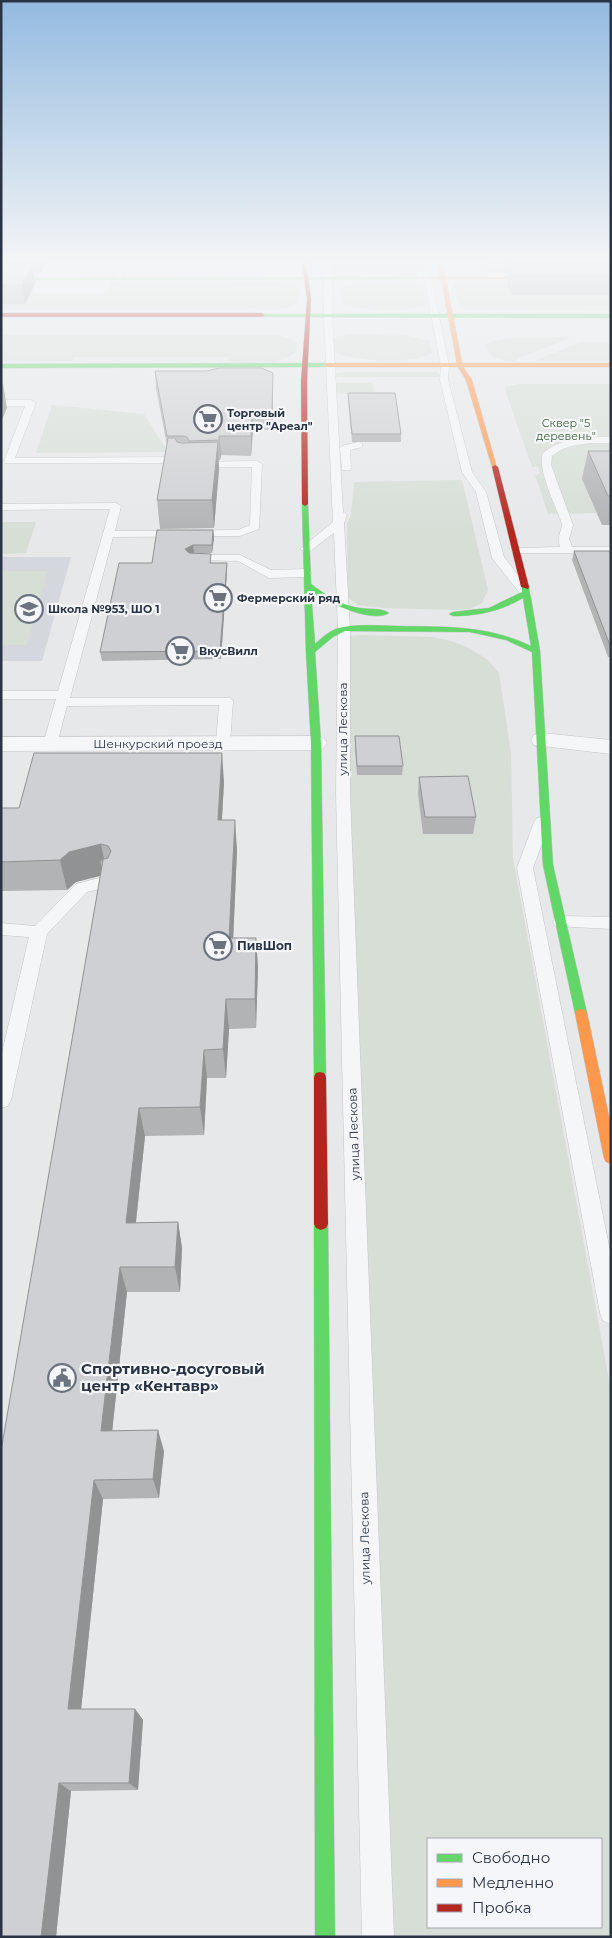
<svg xmlns="http://www.w3.org/2000/svg" width="612" height="1938" viewBox="0 0 612 1938" font-family="Montserrat,sans-serif">
<rect width="100%" height="100%" fill="#e6e8ea"/>
<!-- built -->
<polygon fill="#d4d7dd" points="1,557 71,557 42,661 1,661"/>
<!-- green -->
<g fill="#d6ded6" fill-rule="evenodd">
<polygon points="324,262 422,262 423,270 412,273 336,273 324,270"/>
<polygon points="1,281 25,293 106,293 111,281 278,282 297,286 301,294 297,303 288,308 281,309 1,309"/>
<polygon points="464,281 611,282 611,310 466,309 460,307 453,286 456,282"/>
<path d="M 408,283 L 423,288 L 427,304 C 416,312 351,311 341,303 L 340,289 L 347,285 Z"/>
<path d="M 350,334 L 406,335 L 429,341 L 432,353 C 415,365 349,362 332,350 L 331,342 L 333,338 Z"/>
<polygon points="1,335 278,335 290,339 299,345 294,354 276,362 227,361 228,357 74,357 72,361 1,361"/>
<path d="M 558,337 L 568,337 L 568,339 L 518,358 L 515,361 C 503,361 488,359 485,345 C 501,334 538,340 558,337 Z"/>
<polygon points="581,342 605,342 611,344 611,361 534,361"/>
<polygon points="344,372 437,372 444,377 332,377 337,373"/>
<polygon points="331,383 373,383 374,393 337,394"/>
<polygon points="520,384 611,384 611,459 583,479 597,513 548,514 535,475 540,474 538,467 532,467 504,387"/>
<polygon points="52,405 144,414 168,452 36,453"/>
<polygon points="462,480 488,590 482,603 470,609 453,610 383,608 358,605 348,598 347,523 351,515 354,482"/>
<polygon points="1,522 36,522 26,553 1,554"/>
<polygon points="1,571 48,571 27,645 1,645"/>
<path d="M 361,635 L 433,637 L 451,641 L 469,648 L 488,660 L 499,673 L 511,753 L 513,858 L 611,1391 L 611,1937 L 386,1937 L 342,642 L 350,636 ZM 428,1839 L 601,1839 L 601,1927 L 428,1927 Z"/>
</g>
<g fill="none" stroke-linecap="round" stroke-linejoin="round">
<defs>
<g id="lane">
<polygon points="120,262 128,262 120,281 114,281 113,279"/>
<polygon points="324,262 332,262 332,316 343,512 347,515 344,523 350,629 350,793 394,1937 362,1937 336,793 338,629 334,533 310,551 306,552 300,549 333,522 324,316"/>
<polygon points="421,262 428,262 449,366 448,380 472,472 486,492 504,557 530,590 532,593 530,596 522,596 492,558 476,492 462,472 440,380 441,366"/>
<polygon points="1,400 31,400 36,403 15,458 184,457 188,458 189,462 257,461 262,464 259,529 240,536 113,537 70,698 231,698 233,701 230,744 228,747 218,747 216,744 219,705 67,706 57,744 55,747 45,747 43,744 56,699 1,699 1,691 58,691 110,509 1,510 1,504 116,503 121,506 115,531 238,530 250,525 252,467 184,468 180,467 179,463 5,463 4,461 25,406 1,406"/>
<path d="M 611,437 L 611,443 C 590,443 569,442 552,456 L 551,465 L 573,525 L 569,539 L 572,547 L 611,547 L 611,553 L 513,553 L 511,551 L 517,548 L 560,547 C 556,534 564,530 561,521 C 555,505 537,468 543,453 C 563,437 587,437 611,437 Z"/>
<polygon points="359,442 362,443 362,447 350,450 351,468 350,470 342,470 340,448 342,446"/>
<polygon points="194,555 240,555 271,570 306,569 312,573 306,577 269,578 238,561 190,560 188,558"/>
<polygon points="542,817 547,818 550,822 533,868 611,1256 611,1324 603,1321 600,1313 517,868 534,822 537,818"/>
<polygon points="107,876 113,878 115,882 113,886 87,892 47,934 11,1100 8,1106 1,1108 1,1057 29,937 1,935 1,923 35,926 76,884"/>
<polygon points="561,916 611,917 611,929 555,926 553,922 555,918"/>
</g>
<g id="street">
<polygon points="542,733 611,740 611,754 534,745 531,740 534,735"/>
<polygon points="316,736 324,738 327,743 324,748 316,750 1,751 1,737"/>
</g>
<g id="fast">
<polygon points="419,277 417,279 1,280 1,278"/>
<polygon points="260,314 611,314 611,318 262,317"/>
<polygon points="1,364 326,363 329,365 326,367 1,368"/>
<path d="M 305,502 L 308,504 L 311,584 C 324,594 338,603 354,607 C 364,610 381,607 389,613 C 373,624 326,602 311,592 L 315,644 C 323,637 332,628 344,627 C 362,624 381,626 398,626 C 446,627 487,625 531,646 L 523,598 C 501,611 478,616 453,616 L 449,614 L 453,612 L 489,608 L 522,592 L 522,585 L 529,587 L 540,651 L 553,865 L 587,1013 L 585,1016 L 577,1016 L 575,1013 L 543,865 L 532,652 L 506,640 L 470,632 L 345,631 L 333,637 L 315,652 L 321,743 L 326,1077 L 324,1081 L 320,1082 L 316,1081 L 314,1077 L 311,743 L 306,652 L 302,504 Z"/>
<polygon points="321,1218 326,1220 328,1224 335,1937 315,1937 314,1224 316,1220"/>
</g>
<g id="slow">
<polygon points="438,262 442,262 445,277 611,277 611,279 446,279 462,363 611,363 611,367 463,367 472,380 497,468 492,467 466,380 458,367 326,367 323,365 326,363 457,363 441,279 415,278 440,277"/>
<polygon points="581,1009 585,1010 587,1013 611,1126 611,1164 606,1162 604,1158 575,1013 577,1010"/>
</g>
<g id="jam">
<polygon points="302,262 306,262 311,299 307,381 308,504 305,506 302,504 301,381 307,299"/>
<polygon points="1,313 262,313 265,315 262,317 1,317"/>
<polygon points="495,465 498,467 529,587 528,589 521,587 492,467"/>
<polygon points="320,1072 324,1073 326,1077 328,1224 326,1228 321,1230 316,1228 314,1224 314,1077 316,1073"/>
</g>
</defs>
<!-- lane casing -->
<use href="#lane" stroke="#c4c6c8" stroke-width="1"/>
<!-- street casing -->
<use href="#street" stroke="#c4c6c8" stroke-width="1"/>
<!-- fast casing -->
<use href="#fast" stroke="#c4c6c8" stroke-width="1"/>
<!-- slow casing -->
<use href="#slow" stroke="#c4c6c8" stroke-width="1"/>
<!-- jam casing -->
<use href="#jam" stroke="#c4c6c8" stroke-width="1"/>
<!-- lane -->
<use href="#lane" fill="#f5f6f7" fill-rule="evenodd"/>
<!-- street -->
<use href="#street" fill="#f5f6f7" fill-rule="evenodd"/>
<!-- fast -->
<use href="#fast" fill="#63d668" fill-rule="evenodd"/>
<!-- slow -->
<use href="#slow" fill="#ff974d" fill-rule="evenodd"/>
<!-- jam -->
<use href="#jam" fill="#b3261e" fill-rule="evenodd"/>
</g>
<!-- wall -->
<g fill="#b1b3b5">
<polygon points="1,262 77,262 46,262 40,274 34,274 35,284 25,304 1,304"/>
<polygon points="485,262 611,262 611,295 511,295 507,284 508,273 489,273"/>
<polygon points="155,371 273,373 273,430 253,430 251,456 221,455 220,460 219,460 219,469 214,528 160,529 157,500 167,445 156,389"/>
<polygon points="348,393 401,434 401,442 352,442 348,401"/>
<polygon points="588,451 611,451 611,525 602,525 582,479"/>
<polygon points="213,530 214,538 212,553 194,553 227,571 221,659 102,661 100,652 152,563"/>
<polygon points="574,551 611,554 611,657 608,657 572,560"/>
<polygon points="355,736 403,766 402,775 357,775 355,745"/>
<polygon points="419,777 476,817 473,834 423,834 418,794"/>
<polygon points="224,782 222,820 237,850 233,938 256,938 258,968 256,1028 229,1029 226,1078 207,1078 204,1135 145,1136 136,1223 178,1222 182,1248 180,1292 127,1292 112,1430 164,1451 159,1498 103,1499 81,1709 135,1709 143,1720 138,1790 71,1791 56,1937 1,1937 100,876 76,882 67,890 1,891 1,808 19,808"/>
</g>
<!-- shaded-wall -->
<g fill="#909294">
<polygon points="38,262 46,262 40,274"/>
<polygon points="32,265 35,284 25,304 22,285"/>
<polygon points="273,373 273,430 272,411"/>
<polygon points="3,383 7,408 1,422 1,386"/>
<polygon points="252,411 253,430 251,456 251,436"/>
<polygon points="219,436 221,455 220,460 219,440"/>
<polygon points="218,442 219,469 214,528 212,500"/>
<polygon points="213,530 214,538 212,553 212,545"/>
<polygon points="193,545 194,553 186,558 185,549"/>
<polygon points="227,563 227,571 221,659 220,651"/>
<polygon points="222,753 224,782 220,850 218,820"/>
<polygon points="235,820 237,850 232,968 229,938"/>
<polygon points="101,844 107,874 103,860 100,860 103,875 76,882 67,890 60,860 69,852"/>
<polygon points="256,938 258,968 256,1028 255,999"/>
<polygon points="226,999 229,1029 226,1078 223,1049"/>
<polygon points="204,1050 207,1078 204,1135 200,1107"/>
<polygon points="139,1108 145,1136 133,1249 126,1223"/>
<polygon points="178,1222 182,1248 180,1292 175,1267"/>
<polygon points="120,1267 127,1292 110,1452 101,1431"/>
<polygon points="158,1430 164,1451 159,1498 153,1479"/>
<polygon points="94,1480 103,1499 80,1720 68,1709"/>
<polygon points="135,1709 143,1720 138,1790 129,1783"/>
<polygon points="59,1783 71,1791 56,1937 41,1937"/>
</g>
<!-- building -->
<g fill="#ced0d3" stroke="#909294">
<polygon points="611,264 611,276 513,276 509,265"/>
<polygon points="1,265 32,265 22,285 1,285"/>
<polygon points="220,368 261,368 273,373 272,411 252,411 251,436 219,436 219,440 189,441 187,437 183,436 167,436 155,371 206,371"/>
<polygon points="348,393 395,393 401,434 352,434"/>
<polygon points="168,438 175,438 177,442 182,443 218,442 212,500 157,500"/>
<polygon points="588,451 611,451 611,496 608,496"/>
<polygon points="157,530 213,530 212,545 193,545 185,549 189,553 211,554 210,563 227,563 220,651 100,652 119,563 152,563"/>
<polygon points="574,551 609,551 611,554 611,648"/>
<polygon points="355,736 399,736 403,766 357,766"/>
<polygon points="34,753 222,753 218,820 235,820 229,938 256,938 255,999 226,999 223,1049 204,1050 200,1107 139,1108 126,1223 178,1222 175,1267 120,1267 101,1431 158,1430 153,1479 94,1480 68,1709 135,1709 129,1783 59,1783 41,1937 1,1937 1,1451 103,860 100,860 108,858 111,851 108,846 101,844 69,852 60,860 1,862 1,808 19,808"/>
<polygon points="468,776 476,817 425,817 419,777"/>
</g>
<!-- sky -->
<linearGradient id="sky" x2="0" y2="1"><stop stop-color="#93bae0"/><stop offset="0.49" stop-color="#f4f5f6"/><stop offset="1" stop-color="#f4f5f6" stop-opacity="0"/></linearGradient>
<rect width="612" height="533" fill="url(#sky)"/>
<!-- icons -->
<defs>
<symbol id="supermarket-ring" viewBox="-11 -11 22 22"><circle r="9.5" fill="#f4f6f9" stroke="#6c737f" stroke-width="1.5"/><path d="M-6-5.5h2.5l.6 2H6L4.5 2H-2.5L-4.4-4H-6ZM-1.5 3.2a1.3 1.3 0 1 0 .1 0ZM3 3.2a1.3 1.3 0 1 0 .1 0Z" fill="#6c737f"/></symbol>
<symbol id="school-ring" viewBox="-11 -11 22 22"><circle r="9.5" fill="#f4f6f9" stroke="#6c737f" stroke-width="1.5"/><path d="M0-5L7-2L0 1L-7-2ZM-4 1L0 2.5L4 1V4Q0 6-4 4Z" fill="#6c737f"/></symbol>
<symbol id="civic-ring" viewBox="-11 -11 22 22"><circle r="9.5" fill="#f4f6f9" stroke="#6c737f" stroke-width="1.5"/><path d="M-.6-6.5H3V-4.5H.6V-3L4-1V1h2V6H-6V1h2V-1L-.6-3ZM-1.2 2.5V6h2.4V2.5Z" fill="#6c737f"/></symbol>
</defs>
<g fill-rule="evenodd">
<use href="#supermarket-ring" x="192" y="403" width="32" height="32"/>
<use href="#supermarket-ring" x="202" y="582" width="32" height="32"/>
<use href="#school-ring" x="13" y="593" width="32" height="32"/>
<use href="#supermarket-ring" x="164" y="635" width="32" height="32"/>
<use href="#supermarket-ring" x="202" y="930" width="32" height="32"/>
<use href="#civic-ring" x="46" y="1362" width="32" height="32"/>
</g>
<g text-anchor="middle" stroke-width="4.5" stroke-linejoin="round" paint-order="stroke">
<!-- far-poi labels -->
<g font-size="11" font-weight="bold" fill="#2b3445" stroke="#f4f6f9" text-anchor="start">
<text x="227" y="417">Торговый<tspan x="227" dy="13">центр "Ареал"</tspan></text>
<text x="237" y="602">Фермерский ряд</text>
<text x="48" y="613">Школа №953, ШО 1</text>
<text x="199" y="655">ВкусВилл</text>
</g>
<!-- far-park labels -->
<g font-size="11" fill="#3f6138" stroke="#f4f6f9">
<text x="566" y="427">Сквер "5<tspan x="566" dy="13">деревень"</tspan></text>
</g>
<!-- street labels -->
<g font-size="12" fill="#2b3445" stroke="#f4f6f9">
<text transform="translate(343 729) rotate(-90)" y="4">улица Лескова</text>
<text x="158" y="748">Шенкурский проезд</text>
<text transform="translate(354 1134) rotate(-92)" y="4">улица Лескова</text>
<text transform="translate(365 1538) rotate(-91)" y="4">улица Лескова</text>
</g>
<!-- poi labels -->
<g font-size="12" font-weight="bold" fill="#2b3445" stroke="#f4f6f9" text-anchor="start">
<text x="237" y="950">ПивШоп</text>
</g>
<!-- near-poi labels -->
<g font-size="15" font-weight="bold" fill="#2b3445" stroke="#f4f6f9" text-anchor="start">
<text x="81" y="1374">Спортивно-досуговый<tspan x="81" dy="17">центр «Кентавр»</tspan></text>
</g>
</g>
<!-- border -->
<rect width="612" height="1938" fill="none" stroke="#2b3445" stroke-width="5"/>
<!-- legend -->
<rect x="427" y="1838" width="175" height="90" fill="#f4f6f9" stroke="#a4a8b1"/>
<rect x="437" y="1854" width="25" height="8" fill="#63d668" stroke="#a4a8b1"/>
<text x="472" y="1863" font-size="15" fill="#2b3445">Свободно</text>
<rect x="437" y="1879" width="25" height="8" fill="#ff974d" stroke="#a4a8b1"/>
<text x="472" y="1888" font-size="15" fill="#2b3445">Медленно</text>
<rect x="437" y="1904" width="25" height="8" fill="#b3261e" stroke="#a4a8b1"/>
<text x="472" y="1913" font-size="15" fill="#2b3445">Пробка</text>
</svg>
